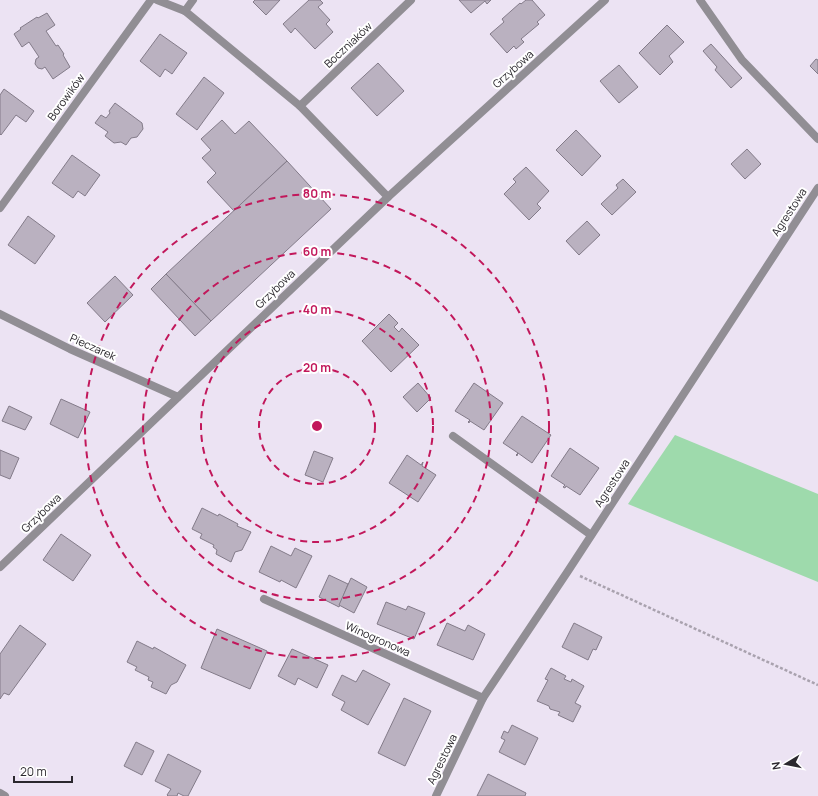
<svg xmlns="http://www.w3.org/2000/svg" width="818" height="796" viewBox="0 0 818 796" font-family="Manrope,sans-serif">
<rect width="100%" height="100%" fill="#ece3f3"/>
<!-- green -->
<polygon fill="#9edaac" points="675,435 818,494 818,582 628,504"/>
<!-- building -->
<g fill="#bab1c0" stroke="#837b89">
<polygon points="255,0 280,0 266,15 253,2"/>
<polygon points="309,0 320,0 323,3 318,7 330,20 326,24 333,32 315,49 295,28 291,33 283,24"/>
<polygon points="459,0 491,0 487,4 485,1 471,13"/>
<polygon points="526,0 532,0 545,15 537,22 539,24 521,39 524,42 516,49 514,46 507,53 490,34 504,22 502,19 520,3 521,4"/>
<polygon points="47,13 55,25 46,31 56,46 58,45 64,54 63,55 70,67 53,79 45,67 42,69 38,68 35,64 36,59 39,57 29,42 22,47 14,34 21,29 20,28 37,17 38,18"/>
<polygon points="667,25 684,42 669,56 673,62 660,75 639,53"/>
<polygon points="160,34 187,53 172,74 165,69 160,77 140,61"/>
<polygon points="711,44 742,78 731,88 715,70 717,67 703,51"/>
<polygon points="816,59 818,60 818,74 810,66"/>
<polygon points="378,63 404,91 377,116 351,88"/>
<polygon points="619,65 638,87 619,103 600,81"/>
<polygon points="204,77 224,93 197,130 176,114"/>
<polygon points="4,89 34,111 26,122 16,115 1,135 0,134 0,95"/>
<polygon points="115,103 142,123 143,129 137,137 131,138 126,145 121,142 114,143 105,136 108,132 95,123 101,115 106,118 110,113 109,111"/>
<polygon points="222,120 235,134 249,121 287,161 234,211 207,182 216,173 202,158 211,150 201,139"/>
<polygon points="576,130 601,156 582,176 556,150"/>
<polygon points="747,149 761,164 745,179 731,164"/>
<polygon points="72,155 100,175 85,196 78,191 73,198 52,183"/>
<polygon points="287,161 331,209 211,321 166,274"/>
<polygon points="526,167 549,191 537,204 541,208 529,220 504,194 516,182 513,179"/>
<polygon points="623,179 636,192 612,215 601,204 618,188 616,185"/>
<polygon points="28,216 55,236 35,264 8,245"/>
<polygon points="587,221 600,235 579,255 566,241"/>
<polygon points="166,274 211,321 195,336 151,289"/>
<polygon points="115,276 133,295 105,322 87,303"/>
<polygon points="389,314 398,323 394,327 399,332 402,328 419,345 391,372 362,341"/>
<polygon points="418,383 431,398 417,412 403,397"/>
<polygon points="474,383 503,403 484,430 470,421 469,423 468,422 470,420 455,411"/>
<polygon points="61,399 90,412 78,438 50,424"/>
<polygon points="9,406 32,417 25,430 2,421"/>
<polygon points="522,416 551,435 532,463 518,453 517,456 516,455 518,453 503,443"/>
<polygon points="570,448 599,468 580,495 566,486 565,488 563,487 565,485 551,476"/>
<polygon points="0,450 19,458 10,479 0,475"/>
<polygon points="314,451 333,458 323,482 305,475"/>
<polygon points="407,455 421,465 423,462 422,466 436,475 418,502 389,483"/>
<polygon points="202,508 218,516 219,514 238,524 237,526 251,532 242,550 235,552 231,562 216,554 217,550 213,547 214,545 200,538 202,534 192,529"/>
<polygon points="61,534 91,555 73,581 43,560"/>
<polygon points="271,546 291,556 295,548 312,556 296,588 281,580 280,582 259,572"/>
<polygon points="329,575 348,584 339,607 319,597"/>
<polygon points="351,578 367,587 354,613 339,605"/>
<polygon points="386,602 406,610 408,606 425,613 414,639 377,624"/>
<polygon points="447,623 465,631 468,625 485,634 473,660 437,645"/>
<polygon points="574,623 602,637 596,650 593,649 588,660 562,647"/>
<polygon points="20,625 46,644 9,695 4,693 0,699 0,654"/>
<polygon points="217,629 267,651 250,689 201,668"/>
<polygon points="137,641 153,649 154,647 186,665 177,682 171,685 166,694 151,687 153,682 148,680 149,677 135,670 137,667 127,662"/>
<polygon points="292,649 328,665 317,688 298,678 295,685 278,676"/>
<polygon points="551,668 566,676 564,679 571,682 572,679 584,686 575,703 581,706 573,722 558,715 560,712 550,709 549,706 537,701 548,680 545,679"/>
<polygon points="363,670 390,684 368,725 341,710 345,702 332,695 342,675 356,682"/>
<polygon points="404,698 431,711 405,766 378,753"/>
<polygon points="512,725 538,738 525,765 499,752 505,740 501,738 504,731 508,733"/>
<polygon points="136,742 154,751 142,775 124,766"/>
<polygon points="168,754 201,771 188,796 184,796 178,793 177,796 168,796 167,795 171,789 155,781"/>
<polygon points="488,774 526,793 525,796 477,796"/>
</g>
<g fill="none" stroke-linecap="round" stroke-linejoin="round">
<!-- path -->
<polyline stroke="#a9a2ae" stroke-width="2.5" stroke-dasharray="3 2" stroke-linecap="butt" points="580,576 818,685"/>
<!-- service -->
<polyline stroke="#918e94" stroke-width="8" points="453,436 591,535"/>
<!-- minor -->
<g stroke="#918e94" stroke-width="8">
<polyline points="157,0 185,11 300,106 388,197"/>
<polyline points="700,0 742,60 818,139"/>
<polyline points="185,11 193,0"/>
<polyline points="300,106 411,0"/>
<polyline points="0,208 151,0"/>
<polyline points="0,314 70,349 178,397"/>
<polyline points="0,567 388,197 605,0"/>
<polyline points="264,599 483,698"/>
<polyline points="436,796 483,698 568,571 818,188"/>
</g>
<!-- tertiary -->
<polyline stroke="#918e94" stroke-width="8" points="0,793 5,796"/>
</g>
<!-- distance rings -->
<g fill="none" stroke="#c2185b" stroke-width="2" stroke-dasharray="7 5">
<circle cx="317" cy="426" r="58"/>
<circle cx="317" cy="426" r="116"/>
<circle cx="317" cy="426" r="174"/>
<circle cx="317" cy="426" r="232"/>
</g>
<g text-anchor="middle" stroke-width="4" stroke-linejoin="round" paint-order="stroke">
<!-- street labels -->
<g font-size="11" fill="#2b282e" stroke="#fff">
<text transform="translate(348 45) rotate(-43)" y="4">Boczniaków</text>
<text transform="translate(513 69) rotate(-42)" y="4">Grzybowa</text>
<text transform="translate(66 97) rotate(-54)" y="4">Borowików</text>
<text transform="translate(789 212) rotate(-57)" y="4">Agrestowa</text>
<text transform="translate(275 289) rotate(-44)" y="4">Grzybowa</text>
<text transform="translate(93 347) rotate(24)" y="4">Pieczarek</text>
<text transform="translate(612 483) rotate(-57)" y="4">Agrestowa</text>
<text transform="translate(41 513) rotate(-44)" y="4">Grzybowa</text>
<text transform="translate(378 639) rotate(24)" y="4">Winogronowa</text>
<text transform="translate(442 759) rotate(-64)" y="4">Agrestowa</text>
</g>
</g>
<circle cx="317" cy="426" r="6" fill="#c2185b" stroke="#fff" stroke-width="2"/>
<g font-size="12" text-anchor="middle" font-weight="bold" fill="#c2185b" stroke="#fff" stroke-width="4" stroke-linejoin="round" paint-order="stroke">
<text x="317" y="198">80 m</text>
<text x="317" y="256">60 m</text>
<text x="317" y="314">40 m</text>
<text x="317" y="372">20 m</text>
</g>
<!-- north arrow -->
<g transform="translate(786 764) rotate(260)" stroke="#ffffff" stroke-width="3" paint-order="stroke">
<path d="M0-3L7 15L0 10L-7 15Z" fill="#2b282e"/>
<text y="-6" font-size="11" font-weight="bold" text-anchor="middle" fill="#2b282e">N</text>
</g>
<!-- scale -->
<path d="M14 776v6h58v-6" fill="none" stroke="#2b282e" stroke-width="2"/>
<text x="20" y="776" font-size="12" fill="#2b282e" stroke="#ffffff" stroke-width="3" paint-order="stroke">20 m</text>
</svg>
